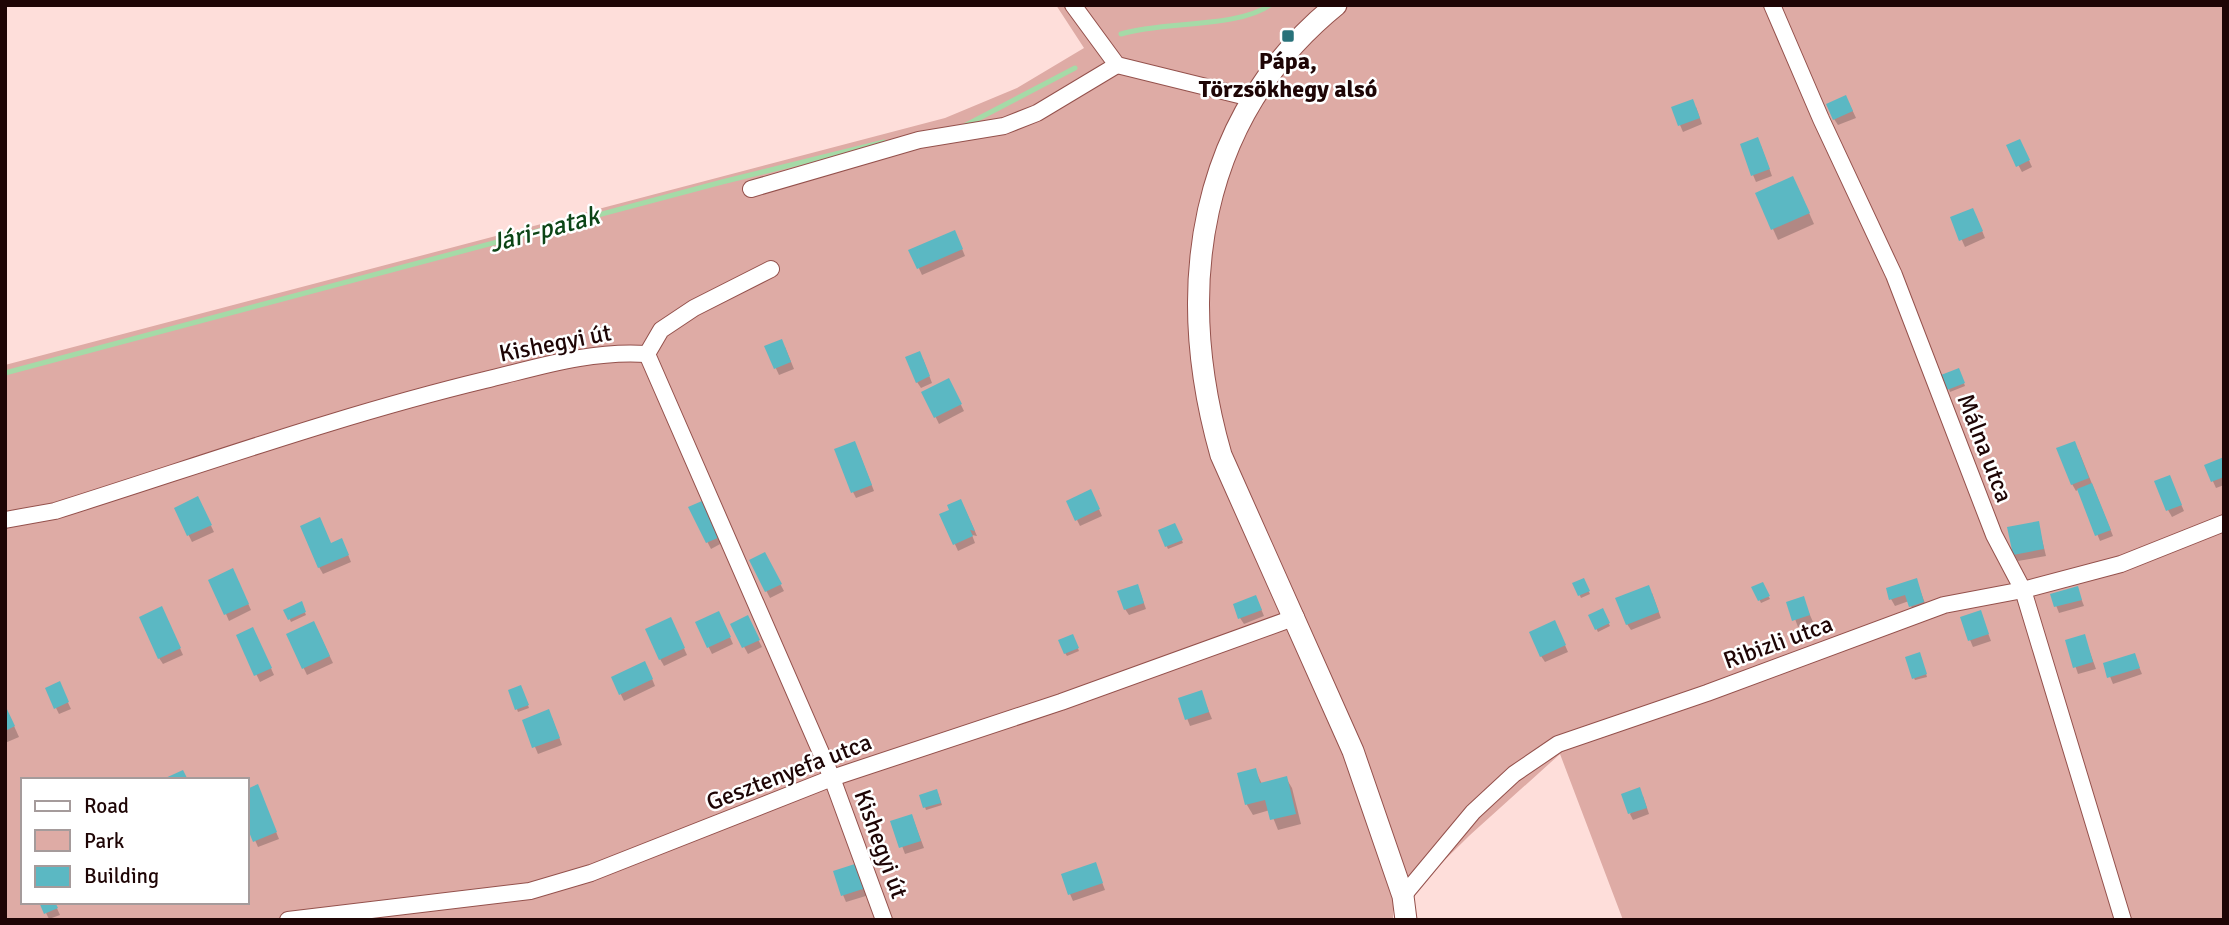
<svg xmlns="http://www.w3.org/2000/svg" width="2229" height="925" viewBox="0 0 2229 925" font-family="Signika,sans-serif">
<rect width="100%" height="100%" fill="#fededa"/>
<!-- green -->
<path fill="#deaba5" fill-rule="evenodd" d="M 1056,5 L 2224,5 L 2224,920 L 1623,920 L 1560,754 L 1470,835 L 1393,911 L 1393,920 L 5,920 L 5,365 L 945,118 L 1017,88 L 1084,48 ZM 23,780 L 247,780 L 247,902 L 23,902 Z"/>
<!-- shadow -->
<g fill="#0003">
<polygon points="1849,103 1856,118 1838,125 1834,119"/>
<polygon points="1696,107 1702,124 1683,132 1680,125"/>
<polygon points="1761,146 1772,176 1756,182 1753,175"/>
<polygon points="2008,146 2023,147 2032,167 2022,172"/>
<polygon points="1798,188 1814,224 1778,240 1757,194"/>
<polygon points="1976,216 1985,238 1965,247 1952,218"/>
<polygon points="958,239 965,256 922,275 911,251"/>
<polygon points="766,347 785,347 794,369 779,375"/>
<polygon points="923,359 932,383 921,388 917,382"/>
<polygon points="1960,373 1965,386 1950,392 1944,376"/>
<polygon points="952,387 964,411 939,424 924,393"/>
<polygon points="2078,449 2113,536 2100,541 2079,489 2076,491 2072,484"/>
<polygon points="858,450 874,491 856,498 853,492"/>
<polygon points="2224,459 2224,485 2216,488 2206,466"/>
<polygon points="2172,484 2184,511 2172,517 2168,510"/>
<polygon points="1094,498 1102,516 1080,526 1077,520"/>
<polygon points="701,503 722,543 711,549 690,508"/>
<polygon points="201,505 214,532 192,542 176,509"/>
<polygon points="964,507 977,536 972,535 975,543 958,551 942,515"/>
<polygon points="2038,523 2046,556 2018,561 2014,555"/>
<polygon points="1175,525 1183,543 1168,549 1160,531"/>
<polygon points="345,547 351,562 323,574 319,567"/>
<polygon points="764,554 784,591 770,598 751,561"/>
<polygon points="236,577 251,610 229,621 226,614"/>
<polygon points="1583,580 1590,594 1581,598 1575,584"/>
<polygon points="1762,584 1770,599 1761,603 1754,588"/>
<polygon points="1919,587 1927,609 1914,613 1909,601 1895,606 1891,599"/>
<polygon points="2077,588 2084,606 2059,613 2052,595"/>
<polygon points="1140,592 1146,609 1129,615 1125,609"/>
<polygon points="1652,593 1661,618 1631,630 1627,624"/>
<polygon points="1256,597 1264,616 1244,624 1240,618"/>
<polygon points="1803,599 1813,622 1798,627 1789,603"/>
<polygon points="301,604 306,615 291,622 286,611"/>
<polygon points="1602,610 1610,626 1598,632 1590,616"/>
<polygon points="1980,612 1991,641 1973,647 1970,640"/>
<polygon points="165,615 183,655 163,664 159,658"/>
<polygon points="722,619 733,644 712,654 697,623"/>
<polygon points="750,624 762,647 748,654 732,625"/>
<polygon points="674,626 687,655 664,666 660,659"/>
<polygon points="317,629 333,663 307,675 288,635"/>
<polygon points="1558,629 1568,652 1545,662 1541,656"/>
<polygon points="256,635 274,675 260,682 238,636"/>
<polygon points="2084,636 2096,669 2078,674 2067,642"/>
<polygon points="1074,639 1079,651 1067,656 1065,653"/>
<polygon points="2134,655 2142,674 2113,684 2105,664"/>
<polygon points="1921,657 1927,677 1915,680 1914,678"/>
<polygon points="648,669 655,686 624,701 613,678"/>
<polygon points="522,689 529,708 518,712 510,691"/>
<polygon points="62,690 71,709 59,714 56,708"/>
<polygon points="1201,692 1212,719 1190,726 1180,700"/>
<polygon points="5,706 19,737 5,743"/>
<polygon points="552,718 562,745 538,754 524,721"/>
<polygon points="1255,770 1262,784 1286,778 1292,788 1301,824 1278,830 1270,810 1253,815 1247,805 1239,774"/>
<polygon points="257,786 279,839 258,847 247,822 247,790"/>
<polygon points="938,793 942,805 926,810 925,807"/>
<polygon points="1643,796 1649,814 1633,820 1630,814"/>
<polygon points="912,816 924,848 905,854 893,822"/>
<polygon points="1095,864 1105,890 1073,901 1070,894"/>
<polygon points="858,865 869,895 846,902 843,895"/>
<polygon points="54,902 60,915 49,919 46,913"/>
</g>
<g fill="none" stroke-linecap="round" stroke-linejoin="round">
<!-- stream -->
<g stroke="#a5daa7" stroke-width="5">
<path d="M 1121,34 C 1162,21 1238,28 1270,5"/>
<polyline points="966,125 1075,68"/>
<polyline points="5,373 722,182 884,142"/>
</g>
</g>
<!-- building -->
<g fill="#5bb8c3">
<polygon points="1846,95 1853,111 1833,120 1826,104"/>
<polygon points="1693,99 1700,118 1678,126 1671,107"/>
<polygon points="1758,137 1770,169 1751,176 1740,144"/>
<polygon points="2020,139 2030,160 2016,167 2006,145"/>
<polygon points="1793,176 1810,213 1771,230 1755,193"/>
<polygon points="1973,208 1983,231 1959,241 1950,217"/>
<polygon points="955,230 963,249 917,269 908,250"/>
<polygon points="782,339 791,362 774,369 764,346"/>
<polygon points="920,351 930,376 916,383 905,357"/>
<polygon points="1959,368 1965,383 1947,390 1941,375"/>
<polygon points="949,378 962,404 934,418 921,392"/>
<polygon points="855,441 872,485 851,493 834,449"/>
<polygon points="2075,441 2089,478 2071,485 2056,448"/>
<polygon points="2224,457 2224,477 2211,482 2204,465"/>
<polygon points="2170,475 2182,505 2166,511 2154,481"/>
<polygon points="2092,483 2111,530 2095,536 2077,489"/>
<polygon points="1091,489 1100,509 1075,521 1066,501"/>
<polygon points="198,496 212,525 187,536 174,508"/>
<polygon points="961,499 975,531 970,530 973,536 953,545 939,514 949,510 947,505"/>
<polygon points="702,501 720,537 706,543 688,507"/>
<polygon points="320,517 331,543 342,538 349,555 318,568 300,526"/>
<polygon points="2039,521 2044,549 2013,555 2007,527"/>
<polygon points="1175,523 1183,540 1165,547 1158,530"/>
<polygon points="765,552 782,584 765,592 749,560"/>
<polygon points="233,568 249,604 224,615 208,580"/>
<polygon points="1584,578 1590,591 1578,596 1572,583"/>
<polygon points="1917,578 1924,602 1909,607 1905,595 1889,600 1886,588"/>
<polygon points="1763,582 1770,596 1758,601 1751,587"/>
<polygon points="1138,584 1144,603 1124,610 1117,591"/>
<polygon points="1649,585 1659,612 1626,625 1615,598"/>
<polygon points="2078,586 2082,600 2054,607 2050,594"/>
<polygon points="1256,595 1262,610 1238,619 1233,604"/>
<polygon points="1804,596 1810,615 1792,621 1786,602"/>
<polygon points="302,601 306,612 288,620 283,610"/>
<polygon points="162,606 181,648 158,659 139,617"/>
<polygon points="1603,608 1610,623 1595,630 1588,615"/>
<polygon points="1981,610 1989,634 1968,641 1960,617"/>
<polygon points="719,611 731,637 707,648 695,622"/>
<polygon points="748,615 760,640 742,648 730,624"/>
<polygon points="671,617 685,648 659,660 645,629"/>
<polygon points="1555,620 1566,645 1540,657 1529,632"/>
<polygon points="314,621 330,656 302,669 286,634"/>
<polygon points="253,627 272,668 254,676 236,635"/>
<polygon points="1073,634 1079,648 1064,654 1058,640"/>
<polygon points="2085,634 2093,662 2073,668 2065,640"/>
<polygon points="1920,652 1927,674 1912,679 1905,657"/>
<polygon points="2135,653 2140,668 2107,678 2103,663"/>
<polygon points="645,661 653,679 619,695 611,677"/>
<polygon points="60,681 69,702 54,709 45,688"/>
<polygon points="521,685 529,705 515,710 508,690"/>
<polygon points="1202,690 1209,712 1185,720 1178,698"/>
<polygon points="5,705 15,726 5,731"/>
<polygon points="549,709 560,738 532,748 522,720"/>
<polygon points="1256,768 1260,783 1287,776 1296,814 1270,820 1265,800 1245,805 1237,773"/>
<polygon points="183,770 188,780 161,780"/>
<polygon points="258,784 277,832 253,842 247,827 247,789"/>
<polygon points="1640,787 1647,808 1628,814 1621,794"/>
<polygon points="937,789 941,803 923,808 919,795"/>
<polygon points="912,814 921,841 899,848 890,821"/>
<polygon points="1096,862 1103,883 1068,895 1061,874"/>
<polygon points="858,863 866,888 841,896 833,871"/>
<polygon points="39,902 55,902 58,908 44,914"/>
</g>
<g fill="none" stroke-linecap="round" stroke-linejoin="round">
<defs>
<g id="street">
<polyline points="1073,5 1117,65 1255,99"/>
<polyline points="1772,5 1821,119 1894,275 1994,535 2023,590 2123,920"/>
<polyline points="751,189 919,140 1004,126 1037,113 1117,65"/>
<polyline points="647,354 832,778 884,920"/>
<polyline points="647,354 661,330 694,308 771,269"/>
<path d="M 5,520 L 55,511 C 198,466 340,415 485,380 C 539,367 591,350 647,354"/>
<polyline points="1403,896 1473,812 1514,774 1558,744 1707,693 1944,605 2023,590 2121,564 2224,523"/>
<polyline points="288,920 530,891 591,873 832,778 1061,702 1296,617"/>
</g>
<path id="secondary" d="M 1336,5 C 1196,119 1174,290 1221,455 L 1353,751 L 1403,896 L 1406,920"/>
</defs>
<!-- street casing -->
<use href="#street" stroke="#94514c" stroke-width="18"/>
<!-- secondary casing -->
<use href="#secondary" stroke="#94514c" stroke-width="23"/>
<!-- street -->
<use href="#street" stroke="#fff" stroke-width="16"/>
<!-- secondary -->
<use href="#secondary" stroke="#fff" stroke-width="21"/>
</g>
<!-- markers -->
<rect fill="#28727a" stroke="#fff" stroke-width="2.5" x="1281" y="29" width="14" height="14" rx="3.5"/>
<g text-anchor="middle" stroke-width="5" stroke-linejoin="round" paint-order="stroke">
<!-- poi labels -->
<g font-size="24" font-weight="bold" fill="#1e0505" stroke="#fff">
<text x="1288" y="69">Pápa,<tspan x="1288" dy="28">Törzsökhegy alsó</tspan></text>
</g>
<!-- street labels -->
<g font-size="24" fill="#1e0505" stroke="#fff">
<text transform="translate(555 343) rotate(-11)" y="8">Kishegyi út</text>
<text transform="translate(1985 448) rotate(69)" y="8">Málna utca</text>
<text transform="translate(1778 642) rotate(-20)" y="8">Ribizli utca</text>
<text transform="translate(789 772) rotate(-21)" y="8">Gesztenyefa utca</text>
<text transform="translate(881 844) rotate(70)" y="8">Kishegyi út</text>
</g>
<!-- water labels -->
<g font-size="26" font-style="italic" fill="#0c4516" stroke="#fff">
<text transform="translate(544 229) rotate(-15)" y="9">Jári-patak</text>
</g>
</g>
<!-- border -->
<rect width="2229" height="925" fill="none" stroke="#1e0505" stroke-width="14"/>
<!-- legend -->
<rect x="21" y="778" width="228" height="126" fill="#ffffff" stroke="#a59b9b" stroke-width="2"/>
<rect x="35" y="801" width="35" height="10" fill="#ffffff" stroke="#a59b9b" stroke-width="2"/>
<text x="84" y="813" font-size="21" fill="#1e0505">Road</text>
<rect x="35" y="830" width="35" height="21" fill="#deaba5" stroke="#a59b9b" stroke-width="2"/>
<text x="84" y="848" font-size="21" fill="#1e0505">Park</text>
<rect x="35" y="866" width="35" height="21" fill="#5bb8c3" stroke="#a59b9b" stroke-width="2"/>
<text x="84" y="883" font-size="21" fill="#1e0505">Building</text>
</svg>
